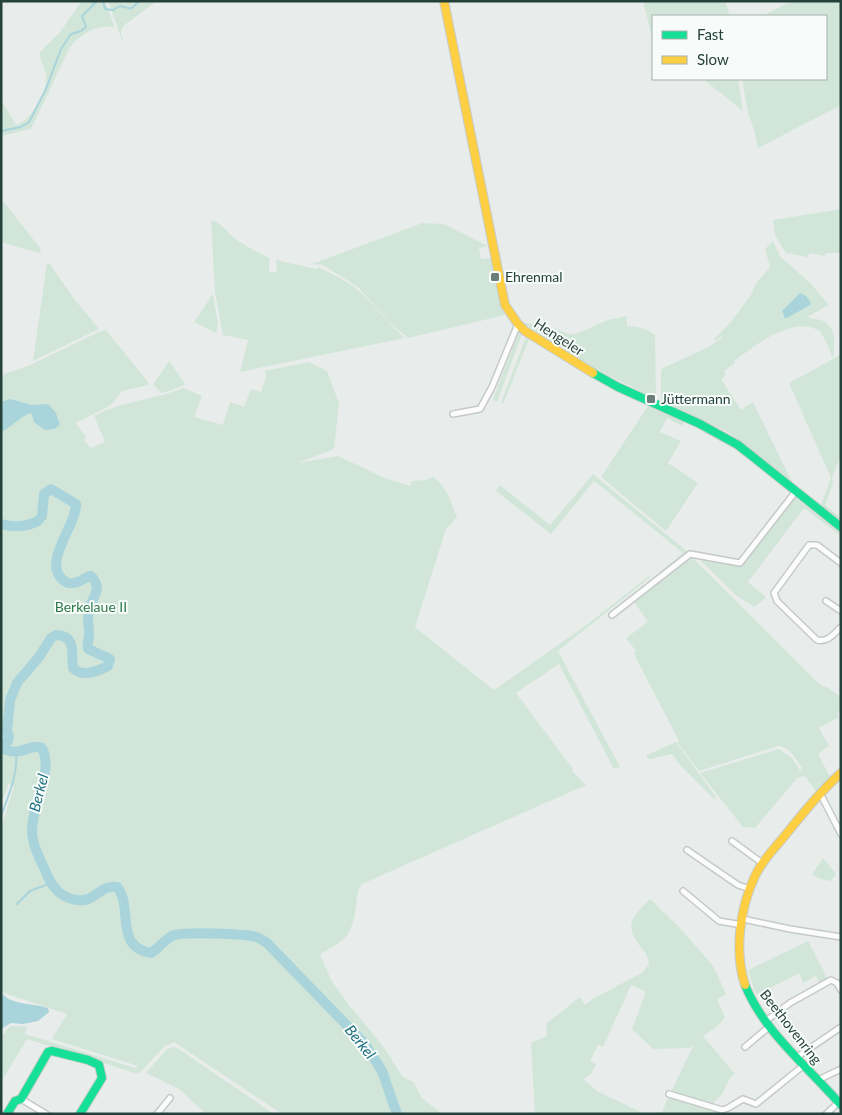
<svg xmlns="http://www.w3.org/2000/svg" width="842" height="1115" viewBox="0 0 842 1115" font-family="Lato,sans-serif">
<rect width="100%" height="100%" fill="#e8edeb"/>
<!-- green -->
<g fill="#d1e6d8">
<path d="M 82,1 L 105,1 L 115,28 C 100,22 77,36 69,49 L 31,129 L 1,136 L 1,100 L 16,125 C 32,120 48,92 46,76 C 45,67 39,61 40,52 L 60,32 Z"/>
<polygon points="108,1 157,1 123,26 121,32 124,46"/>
<polygon points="643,1 725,1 730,16 653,16 653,41"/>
<polygon points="791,1 841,1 841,105 758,148 755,133 748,113 742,79 826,79 826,16 763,16"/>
<polygon points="703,79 738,79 743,111"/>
<polygon points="3,201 40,248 41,251 39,253 1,242 1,202"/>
<polygon points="841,209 841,253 826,253 825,256 809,253 808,257 786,253 775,235 773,220"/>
<path d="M 211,220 C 222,222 228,234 237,240 C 247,247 258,253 270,258 L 269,272 L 277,272 L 276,260 L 317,269 L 318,267 C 332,274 346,280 358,290 C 375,305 388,324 405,338 L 240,372 L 248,340 L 223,335 L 215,292 Z"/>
<polygon points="422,223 443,224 488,246 479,248 481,259 491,258 501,307 505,315 408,338 389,322 358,287 323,265 312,264"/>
<path d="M 773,241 L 780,256 L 812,285 L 829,305 L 809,316 L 809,318 C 813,319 817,319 821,320 C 838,327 834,344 833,359 L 841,354 L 841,455 L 832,478 L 833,483 L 825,505 L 841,518 L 841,521 L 821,505 L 831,478 L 789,383 L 833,359 L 827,344 L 820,331 C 791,315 757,345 734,361 L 735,363 L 724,371 L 726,375 L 721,379 L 741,410 L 753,402 L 792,482 L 728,432 L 662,401 L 661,398 L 661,371 L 663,368 L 708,347 L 722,338 L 722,336 L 715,341 L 714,339 L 731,322 L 751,295 L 757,282 L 770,267 L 765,249 Z"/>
<polygon points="47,263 49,263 75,300 99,329 33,361"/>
<polygon points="213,294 218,324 216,333 194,322"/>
<path d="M 627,316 L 627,326 C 636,326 648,329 655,335 L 656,399 L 594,368 L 523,323 L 542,324 L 569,334 L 576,334 L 608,320 Z"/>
<path d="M 106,330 L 148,382 L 148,385 L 122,391 L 111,405 L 76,423 L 86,437 L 84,440 L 91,448 L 105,442 L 94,416 C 122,401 154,400 183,388 L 202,396 L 194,417 L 223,425 L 230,402 L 244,407 L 251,389 L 261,392 L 266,377 L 265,371 L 308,362 L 327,371 L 339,403 L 334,449 L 298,463 L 338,456 L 385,478 L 410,486 L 412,481 L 426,480 L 433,477 C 447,486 451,503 457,517 L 446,529 L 415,627 L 494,690 L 588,624 L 650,575 L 649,578 L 558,651 L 620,767 L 614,769 L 559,664 L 516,693 L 573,769 L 572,771 L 586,785 L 362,884 C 357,891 357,898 356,906 C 352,936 346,940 320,954 L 331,980 L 349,1005 L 383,1046 L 402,1076 L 413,1082 L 422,1098 L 442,1114 L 282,1114 L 174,1042 L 164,1047 L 138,1074 L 27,1039 L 1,1082 L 1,1037 L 10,1026 L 27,1026 L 25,1034 L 135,1068 L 138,1066 L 52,1039 L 67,1014 L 1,992 L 1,827 L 14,787 L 9,783 L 1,804 L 1,375 L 28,366 L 99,332 Z"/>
<polygon points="519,332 522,334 497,402 493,399"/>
<polygon points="526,337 529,339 503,404 501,403"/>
<polygon points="169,361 185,384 180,387 162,393 153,385"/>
<polygon points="648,406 684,422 682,426 667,418 660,432 681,441 668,463 698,483 666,531 601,477"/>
<polygon points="593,474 689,553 661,574 661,571 683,553 594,481 551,534 496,491 500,485 550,525"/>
<polygon points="794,497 841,533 841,536 804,508 748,582 766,597 755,607 737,596 697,557 741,565"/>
<path d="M 691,556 L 815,680 L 823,687 L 825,686 L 841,697 L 841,710 L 837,713 L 839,717 L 819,728 L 829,746 L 818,754 L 830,777 L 816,791 L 805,776 L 797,778 L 755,828 L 743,827 L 700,773 L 779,749 L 792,758 L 801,772 L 802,768 C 796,759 789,746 778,746 L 699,771 L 677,742 L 679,741 L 634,654 L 636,651 L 626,638 L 648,622 L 633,600 Z"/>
<polygon points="676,742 716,797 715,800 681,766 672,754 650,759 647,758 647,755"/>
<polygon points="823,858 836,874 831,881 820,879 812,874"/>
<path d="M 650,899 L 680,928 L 713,966 L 726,994 L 717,999 L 725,1018 L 715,1028 L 703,1036 L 735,1074 L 730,1078 L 722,1094 L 710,1106 L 671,1092 L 693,1046 L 689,1048 L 653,1049 L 632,1029 L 646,992 L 631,985 L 603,1047 L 598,1045 L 590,1061 L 596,1064 L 591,1074 L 583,1079 L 597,1091 L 645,1114 L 662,1112 L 669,1095 L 725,1114 L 535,1114 L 531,1043 L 547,1036 L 546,1024 L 580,997 L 585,1005 L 594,998 L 642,973 L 649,964 C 648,956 645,952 640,946 C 623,923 633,917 650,899 Z"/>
<polygon points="808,941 828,980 820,984 816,976 803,983 800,974 798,974 756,995 748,970"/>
<polygon points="174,1047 179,1049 274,1114 206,1114 179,1089 146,1073 167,1049"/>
</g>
<!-- water -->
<g fill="#a9d4db">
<polygon points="800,293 806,296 811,303 810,305 787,318 785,318 782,311"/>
<polygon points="10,399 32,405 48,404 56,413 60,425 54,429 45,430 34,422 32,415 30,413 24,416 1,433 1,402"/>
<path d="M 1,994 C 5,995 7,999 11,1000 C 23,1005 36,1004 48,1008 L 49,1012 L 38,1021 L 23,1024 L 11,1023 L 1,1029 Z"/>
</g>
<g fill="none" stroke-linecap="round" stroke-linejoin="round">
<!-- stream -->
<g stroke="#a9d4db" stroke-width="2">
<path d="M 103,1 L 105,9 L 113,10 L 120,6 C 134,9 129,11 139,1"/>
<polyline points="1,131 21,127 29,122 46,89 61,49 71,34 81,31 86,27 82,16 97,1"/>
<path d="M 1,816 C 9,794 18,775 16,752"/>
<polyline points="17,904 30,891 51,883"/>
</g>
<!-- river -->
<path stroke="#a9d4db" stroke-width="10" d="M 1,524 C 14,528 26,527 38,521 L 42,516 L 44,494 L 51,489 L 76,504 C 77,524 43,561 62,579 C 65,582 69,584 73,583 C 80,583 84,577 91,576 C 94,579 96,582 97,587 C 97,594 91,602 89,609 C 86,619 90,627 89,637 C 88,642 87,644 88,649 L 110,659 L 108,666 C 97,671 83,678 73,668 C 71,655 77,635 56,635 L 51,638 L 39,657 L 17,683 L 10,700 L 7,731 L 9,736 L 8,741 L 3,743 L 3,749 C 24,757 28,743 42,748 C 54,772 32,803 32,830 C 32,844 39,857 45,870 C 50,883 57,895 72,899 C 95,906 98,884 117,887 C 134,907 113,946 151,953 C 159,948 164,940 172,936 C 182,931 246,934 257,937 C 261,939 264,941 267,943 L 365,1044 L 382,1071 L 397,1114"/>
<defs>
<g id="street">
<polyline points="453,414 480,409 492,387 518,324"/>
<path d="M 841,563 L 817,545 L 809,545 L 774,593 L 777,601 L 817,640 C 827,643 834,634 841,627"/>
<polyline points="826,601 841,611"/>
<polyline points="612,615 690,554 740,563 796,491"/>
<polyline points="820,793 841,834"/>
<polyline points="732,841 762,863"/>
<polyline points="687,850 738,885 750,889"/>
<polyline points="683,891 719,921 742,925"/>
<polyline points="743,919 790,929 841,937"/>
<polyline points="767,1020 790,1003 831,980 837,983 841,990"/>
<polyline points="745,1047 770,1026"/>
<polyline points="797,1057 841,1027"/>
<polyline points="818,1080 841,1069"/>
<polyline points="669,1094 722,1110 728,1108 743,1099 756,1104 804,1065"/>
<polyline points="21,1099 46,1114"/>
<polyline points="157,1114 170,1098"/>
<polyline points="826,1114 838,1103"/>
</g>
<g id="fast">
<polyline points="593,373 618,387 700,424 738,445 841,527"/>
<path d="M 745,985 C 764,1032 808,1067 841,1105"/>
<polyline points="7,1114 15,1101 21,1099 48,1052 52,1051 88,1060 99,1065 102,1078 80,1114"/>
</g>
<g id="slow">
<polyline points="444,1 505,305 518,324 525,331 593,373"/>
<path d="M 745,985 C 734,951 740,908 755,876 C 763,859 776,847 787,833 C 804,812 821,791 841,773"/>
</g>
</defs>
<!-- street casing -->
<use href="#street" stroke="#c5cac8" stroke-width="8"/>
<!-- fast casing -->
<use href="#fast" stroke="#c3cbc8" stroke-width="10"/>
<!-- slow casing -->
<use href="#slow" stroke="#c3cbc8" stroke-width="10"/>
<!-- street -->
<use href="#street" stroke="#fcfcfc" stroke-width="5"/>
<!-- fast -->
<use href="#fast" stroke="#16e098" stroke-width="8"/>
<!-- slow -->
<use href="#slow" stroke="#ffcf43" stroke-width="8"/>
</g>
<!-- markers -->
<g fill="#697e78" stroke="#f7fbf9" stroke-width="2">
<rect x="490" y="272" width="10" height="10" rx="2.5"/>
<rect x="646" y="394" width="10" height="10" rx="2.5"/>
</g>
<g text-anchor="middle" stroke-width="4" stroke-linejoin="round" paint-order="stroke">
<!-- poi labels -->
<g font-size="14" fill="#24423a" stroke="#f7fbf9" text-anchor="start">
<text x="505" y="282">Ehrenmal</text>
<text x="661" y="404">Jüttermann</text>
</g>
<!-- street labels -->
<g font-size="14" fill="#24423a" stroke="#f7fbf9">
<text transform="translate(559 337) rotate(33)" y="5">Hengeler</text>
<text transform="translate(791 1027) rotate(52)" y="5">Beethovenring</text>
</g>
<!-- park labels -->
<g font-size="14" fill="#2d7a4b" stroke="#f7fbf9">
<text x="91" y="612">Berkelaue II</text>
</g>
<!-- water labels -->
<g font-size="15" font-style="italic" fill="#1c6f80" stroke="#f7fbf9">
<text transform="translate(39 793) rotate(-76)" y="5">Berkel</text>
<text transform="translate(360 1042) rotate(51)" y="5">Berkel</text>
</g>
</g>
<!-- border -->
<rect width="842" height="1115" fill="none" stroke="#24423a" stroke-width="5"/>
<!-- legend -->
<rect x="652" y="15" width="175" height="65" fill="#f7fbf9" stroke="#a3b1ad"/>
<rect x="662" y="31" width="25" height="8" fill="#16e098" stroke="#a3b1ad"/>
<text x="697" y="40" font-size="15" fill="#24423a">Fast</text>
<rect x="662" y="56" width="25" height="8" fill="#ffcf43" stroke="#a3b1ad"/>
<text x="697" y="65" font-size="15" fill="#24423a">Slow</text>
</svg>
